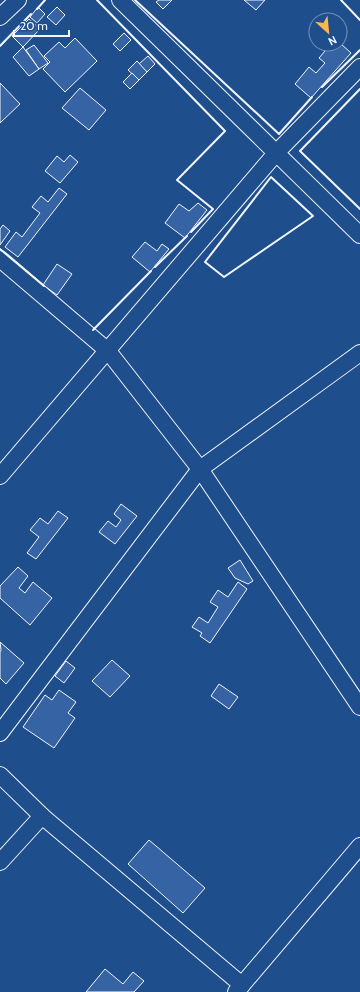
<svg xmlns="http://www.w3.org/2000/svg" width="360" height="992" viewBox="0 0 360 992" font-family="Cabin,sans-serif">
<rect width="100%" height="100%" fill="#1f4e8c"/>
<!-- building -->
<g fill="#3563a3" stroke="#f2f6ff">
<polygon points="159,0 172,0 163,9 156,2"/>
<polygon points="244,0 265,0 256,10"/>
<polygon points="38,7 45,14 37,23 30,17"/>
<polygon points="57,7 65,15 56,25 47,17"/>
<polygon points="29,19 40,29 23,47 12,36"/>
<polygon points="124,33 131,40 120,51 113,44"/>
<polygon points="75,38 97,61 65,92 43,69 50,62 44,56 59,42 65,48"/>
<polygon points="340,43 351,53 311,98 295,84 309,67 316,73 325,63 319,58 331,44"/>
<polygon points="34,45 48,63 39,69 26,50"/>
<polygon points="23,47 39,69 29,76 13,57"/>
<polygon points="148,56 155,64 147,72 139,64"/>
<polygon points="137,61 147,72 139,80 128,70"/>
<polygon points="132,73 139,80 130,89 123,82"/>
<polygon points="0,83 20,104 0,123"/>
<polygon points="80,88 106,110 89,130 62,108"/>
<polygon points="70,155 78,162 60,183 45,171 57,156 64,162"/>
<polygon points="59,188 67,194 18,257 5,247 16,232 22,237 40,213 32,207 41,196 48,202"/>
<polygon points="198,203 207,210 185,238 165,223 179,204 189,211"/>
<polygon points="3,225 10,231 0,245 0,229"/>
<polygon points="145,242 157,251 162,244 169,249 150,272 132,257"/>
<polygon points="57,264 72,274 57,295 43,285"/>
<polygon points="121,504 137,516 115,544 99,532 108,521 116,527 121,520 114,514"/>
<polygon points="58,511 68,518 36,559 27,553 39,537 30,530 40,518 48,524"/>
<polygon points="240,560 253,581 248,584 235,578 228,568"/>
<polygon points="18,567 28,576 19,588 25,593 33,582 52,598 30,625 0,598 0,586"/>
<polygon points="238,582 247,589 210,643 200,636 202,633 192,627 199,617 208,623 218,607 210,602 218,590 228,597"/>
<polygon points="0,642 24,663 6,684 0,678 0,652 1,650"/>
<polygon points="112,660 130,676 110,697 92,681"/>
<polygon points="66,661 75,668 64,683 55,676"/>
<polygon points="219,684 238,697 229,709 211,696"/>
<polygon points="59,690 76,702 68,713 75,718 54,748 23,727 45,695 52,700"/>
<polygon points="149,840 205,888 183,913 128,864"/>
<polygon points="105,969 123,984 133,972 144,981 134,992 86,992"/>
</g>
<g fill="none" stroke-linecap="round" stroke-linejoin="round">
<defs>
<g id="minor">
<polyline points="120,0 360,235"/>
<polyline points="0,17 18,0"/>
<polyline points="0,259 108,351 200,469 360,707"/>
<polyline points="0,476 277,152 360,67"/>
<polyline points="0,733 200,469 360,353"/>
<polyline points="0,775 42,816 242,985"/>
<polyline points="0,862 42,816"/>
<polyline points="236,992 360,846"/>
</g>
</defs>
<!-- minor casing -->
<use href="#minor" stroke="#f2f6ff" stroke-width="18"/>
<!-- minor -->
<use href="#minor" stroke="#1f4e8c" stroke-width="16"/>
<!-- wall -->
<g stroke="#f2f6ff" stroke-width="2">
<polyline points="97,0 225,131 177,180 213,209 191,232"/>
<polyline points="135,0 279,134 312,97"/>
<polyline points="341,0 360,20"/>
<polyline points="37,9 45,0"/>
<polyline points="0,46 31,14"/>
<polyline points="322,87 360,50"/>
<polyline points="360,89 300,151 360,209"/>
<polygon points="271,177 313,216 224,277 205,262"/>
<polyline points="0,249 44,286"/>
<polyline points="155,267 187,236"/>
<polyline points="93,330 151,271"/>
</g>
</g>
<!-- north arrow -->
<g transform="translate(328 32) rotate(153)"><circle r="19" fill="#1f4e8c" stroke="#7391ba"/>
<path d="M0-3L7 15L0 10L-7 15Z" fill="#ffb74d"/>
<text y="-6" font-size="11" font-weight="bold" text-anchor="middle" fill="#f2f6ff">N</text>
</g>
<!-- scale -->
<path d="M14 30v6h55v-6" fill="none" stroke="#f2f6ff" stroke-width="2"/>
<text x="20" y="30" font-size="12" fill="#f2f6ff" stroke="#1f4e8c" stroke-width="3" paint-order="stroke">20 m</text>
</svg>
